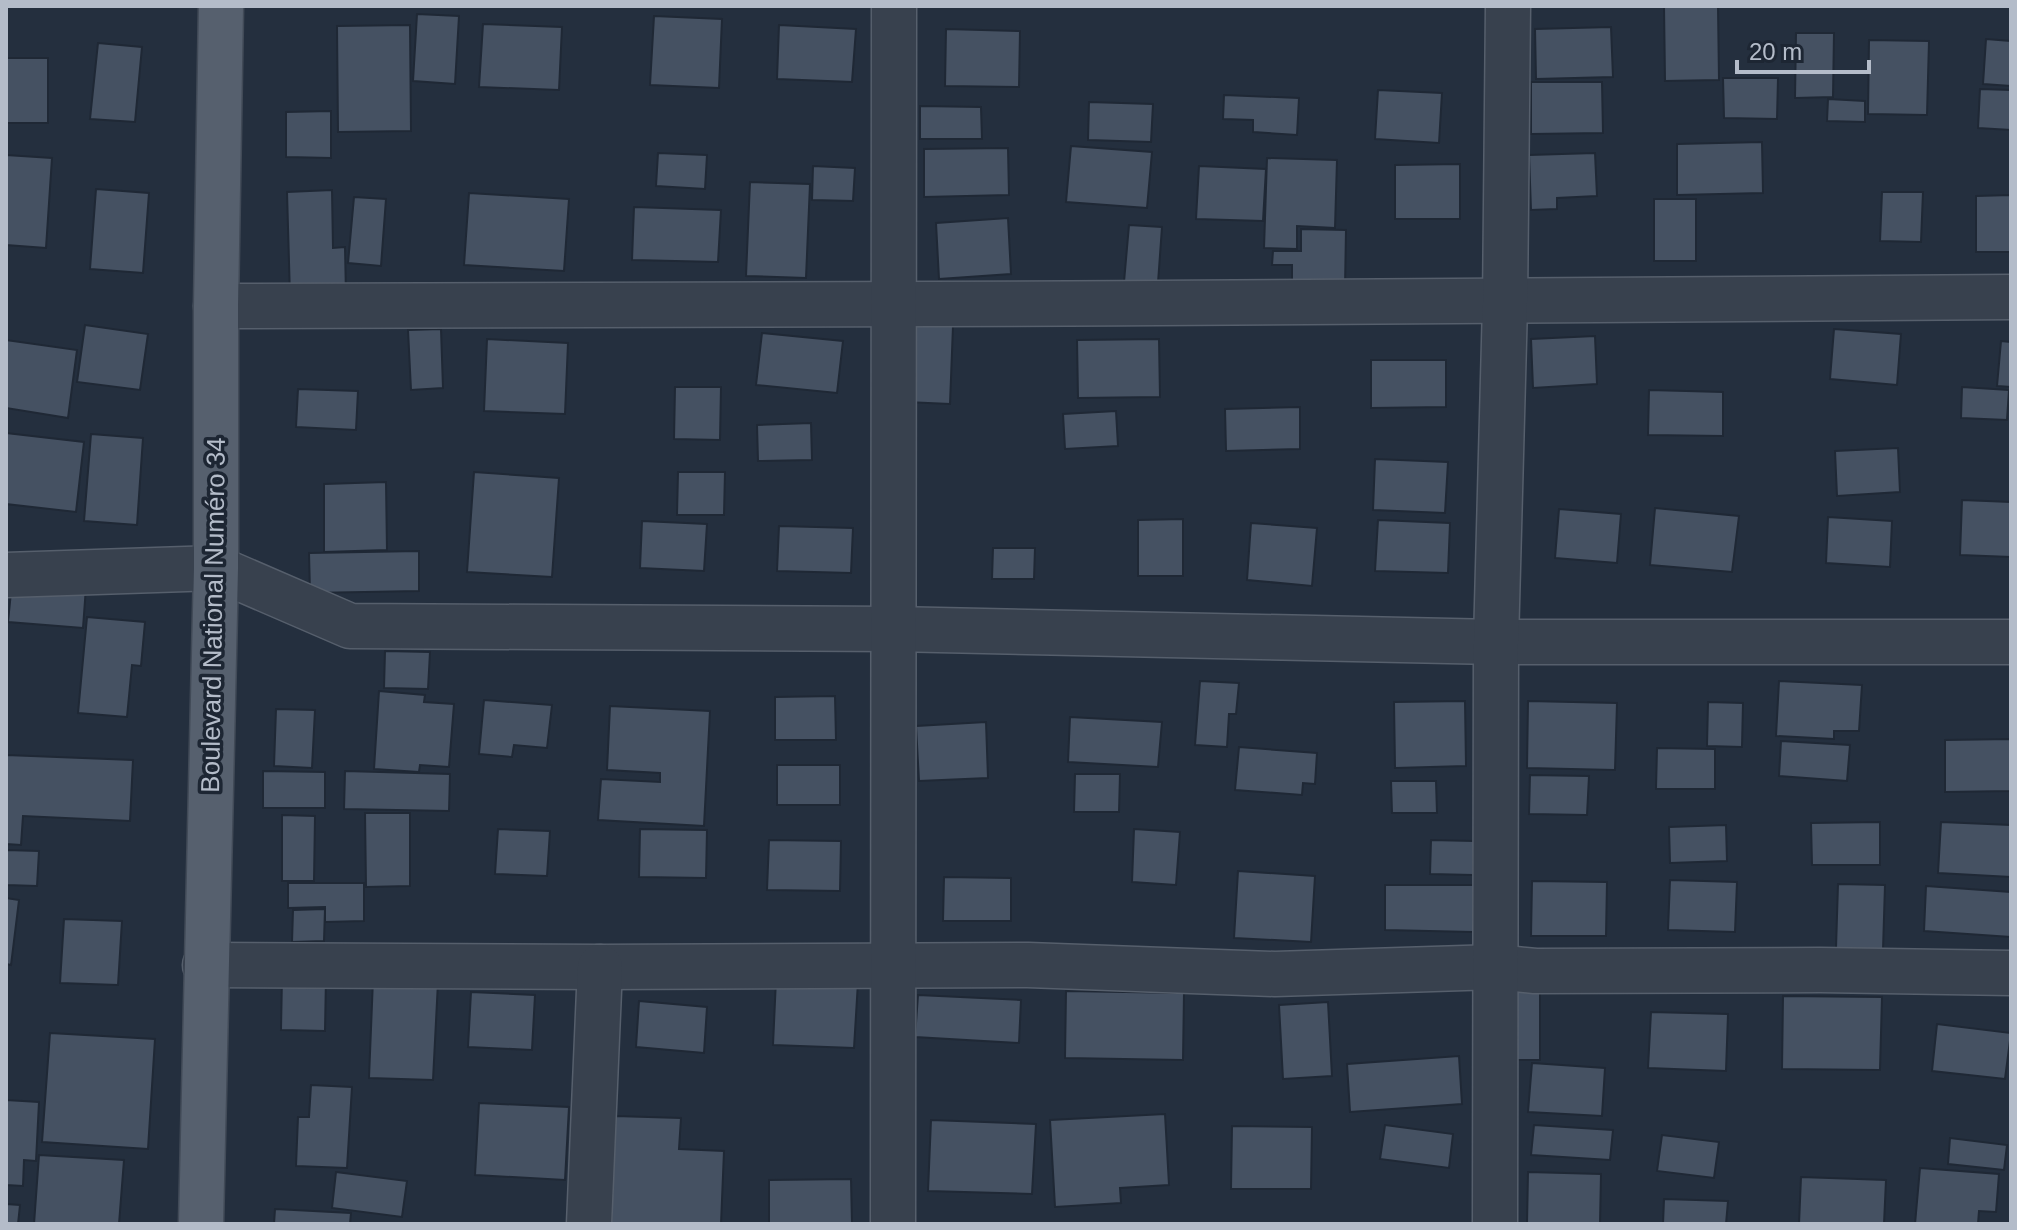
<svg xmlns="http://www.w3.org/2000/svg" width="2017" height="1230" viewBox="0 0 2017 1230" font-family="Arial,sans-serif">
<rect width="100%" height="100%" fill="#242f3e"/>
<!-- building -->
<g fill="#455162" stroke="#1f2835" stroke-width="2">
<polygon points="1664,6 1718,6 1719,80 1665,81"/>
<polygon points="417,14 459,16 455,84 413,81"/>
<polygon points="654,16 722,19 719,88 650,85"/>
<polygon points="483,24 562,27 559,90 479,87"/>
<polygon points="410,25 411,131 338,132 337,26"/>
<polygon points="779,25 856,29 852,82 777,79"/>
<polygon points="1611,27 1613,77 1536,79 1535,29"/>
<polygon points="946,29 1020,31 1019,87 945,86"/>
<polygon points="1796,33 1834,33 1833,97 1795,98"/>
<polygon points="1986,39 2011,41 2011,86 1983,84"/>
<polygon points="1869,40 1929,41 1927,115 1868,114"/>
<polygon points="98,43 142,47 135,122 90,119"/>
<rect x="6" y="58" width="42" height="65"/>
<polygon points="1723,78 1778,78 1777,119 1724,118"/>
<polygon points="1531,82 1602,82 1603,133 1531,134"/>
<polygon points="1980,89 2011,90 2011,130 1978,128"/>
<polygon points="1378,90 1442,93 1439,143 1375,139"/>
<polygon points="1224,95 1299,98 1297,135 1253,132 1253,120 1223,119"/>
<polygon points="1828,99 1865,101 1865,122 1827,121"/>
<polygon points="1089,102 1153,104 1151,142 1088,140"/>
<polygon points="920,106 981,107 982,139 920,139"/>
<polygon points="331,111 331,158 286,157 286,112"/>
<polygon points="1762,142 1763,193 1677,195 1677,144"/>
<polygon points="1071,146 1152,152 1147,208 1066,202"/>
<polygon points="1008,148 1009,195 924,197 924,149"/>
<polygon points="658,153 707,155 705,189 656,186"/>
<polygon points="1595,153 1597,196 1557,198 1557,209 1531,210 1529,155"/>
<polygon points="6,155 52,158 46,248 6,245"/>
<polygon points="1267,158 1337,160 1335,228 1297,226 1297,249 1264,248"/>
<polygon points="1460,164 1460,219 1395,219 1395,165"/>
<polygon points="813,166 855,168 853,201 812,200"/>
<polygon points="1199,166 1266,169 1263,221 1196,219"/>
<polygon points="750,182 810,184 806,278 746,276"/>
<polygon points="96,189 149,193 143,273 90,269"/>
<polygon points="332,190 333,248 345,247 346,296 290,297 287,192"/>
<polygon points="1882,192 1923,192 1921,242 1880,241"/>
<polygon points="469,193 569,199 564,271 464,265"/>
<polygon points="2011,195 2011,252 1976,252 1976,196"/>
<polygon points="354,197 386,199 381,266 348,263"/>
<rect x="1654" y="199" width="42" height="62"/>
<polygon points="634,207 721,210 718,262 632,260"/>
<polygon points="1008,218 1011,274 939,279 936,223"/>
<polygon points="1129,225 1162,227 1158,283 1124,282"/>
<polygon points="1301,229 1346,230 1345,288 1292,287 1292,265 1272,265 1273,251 1301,251"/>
<polygon points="910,324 953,326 950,404 906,402"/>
<polygon points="85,325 148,334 140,390 77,382"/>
<polygon points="441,329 443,388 411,390 408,330"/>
<polygon points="1834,329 1901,334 1897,385 1830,379"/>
<polygon points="762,333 843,341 837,393 756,385"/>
<polygon points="1595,336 1597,384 1533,388 1531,339"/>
<polygon points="487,339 568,343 565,414 484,411"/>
<polygon points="1159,339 1160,397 1078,398 1077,340"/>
<polygon points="6,340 77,350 68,418 6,408"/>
<polygon points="2001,341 2011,342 2011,387 1997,386"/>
<polygon points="1371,360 1446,360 1446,407 1371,408"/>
<polygon points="675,387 721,387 720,440 674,439"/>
<polygon points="1962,387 2009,390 2007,420 1961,418"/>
<polygon points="298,389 358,391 356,430 296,427"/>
<polygon points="1649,390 1723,392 1723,436 1648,435"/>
<polygon points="1300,407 1300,449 1226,451 1225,409"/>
<polygon points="1116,411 1118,446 1065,449 1063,414"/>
<polygon points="811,423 812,460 758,461 757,425"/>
<polygon points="6,433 84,442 76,512 6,504"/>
<polygon points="91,434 143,438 137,525 84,521"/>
<polygon points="1898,448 1900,492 1837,496 1835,451"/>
<polygon points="1375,459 1448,462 1445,513 1373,510"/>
<polygon points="474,472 559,478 552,577 467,572"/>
<polygon points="678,472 725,472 724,515 677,515"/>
<polygon points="386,482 387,550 324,552 324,484"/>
<polygon points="1962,500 2011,502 2011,557 1960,555"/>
<polygon points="1655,508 1739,516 1732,572 1650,565"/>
<polygon points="1559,509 1621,514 1617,563 1555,558"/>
<polygon points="1828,517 1892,521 1890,567 1826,563"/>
<polygon points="1183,519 1183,576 1138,576 1138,520"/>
<polygon points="1378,520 1450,523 1448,573 1375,571"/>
<polygon points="642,521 707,524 704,571 640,568"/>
<polygon points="1251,523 1317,528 1312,586 1247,580"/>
<polygon points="779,526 853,528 851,573 777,571"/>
<polygon points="993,548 1035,548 1034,579 992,579"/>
<polygon points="419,551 419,591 310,593 309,553"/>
<polygon points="12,582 86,587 83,628 8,622"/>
<polygon points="87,617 145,622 141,666 132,665 127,717 78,713"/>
<polygon points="385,651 430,652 428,689 384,688"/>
<polygon points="1200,681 1239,683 1236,714 1229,714 1227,747 1195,745"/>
<polygon points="1779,681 1862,685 1859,731 1834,731 1834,739 1776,736"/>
<polygon points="379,691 425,695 424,702 454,704 449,767 420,765 419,772 374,769"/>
<polygon points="835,696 836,740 775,740 775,697"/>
<polygon points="484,700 552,705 547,748 514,745 512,757 479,754"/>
<polygon points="1465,701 1466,766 1395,768 1394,702"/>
<polygon points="1528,701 1617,703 1615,770 1527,768"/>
<polygon points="1708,702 1743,703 1742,747 1707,746"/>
<polygon points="610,706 710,711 704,826 598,820 601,779 660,782 660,773 607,770"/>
<polygon points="276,709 315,710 312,768 274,766"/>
<polygon points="1070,717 1162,722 1158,767 1068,762"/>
<polygon points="986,722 988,778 919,781 916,726"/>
<polygon points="2011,739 2011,791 1945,792 1945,740"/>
<polygon points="1781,741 1850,745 1847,781 1779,776"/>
<polygon points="1239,747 1317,753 1315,784 1303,783 1302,795 1235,790"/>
<polygon points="1657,748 1715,749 1715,789 1656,789"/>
<polygon points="6,755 133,760 130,821 23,816 21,845 6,844"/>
<rect x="777" y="765" width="63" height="40"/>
<polygon points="263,771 325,772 325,808 263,808"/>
<polygon points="345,771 450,774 449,811 344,809"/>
<polygon points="1075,774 1120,774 1119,812 1074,812"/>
<polygon points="1530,775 1589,776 1587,815 1529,814"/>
<polygon points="1391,781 1436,781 1437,813 1392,813"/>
<polygon points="365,813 410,813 410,886 366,887"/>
<polygon points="282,815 315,816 314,881 282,881"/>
<polygon points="1880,822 1880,865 1812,865 1811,823"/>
<polygon points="1941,822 2011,825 2011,877 1938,873"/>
<polygon points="1726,825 1727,861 1670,863 1669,827"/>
<polygon points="498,829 550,831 547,876 495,874"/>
<polygon points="640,829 707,830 706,878 639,877"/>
<polygon points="1134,829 1180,832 1176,885 1132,882"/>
<polygon points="769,840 841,841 840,891 767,890"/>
<polygon points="1431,840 1474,841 1473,875 1430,874"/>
<polygon points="6,850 39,851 37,886 6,885"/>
<polygon points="1238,871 1315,876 1311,942 1234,938"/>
<polygon points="944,877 1011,878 1011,921 943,921"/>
<polygon points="1670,880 1737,882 1735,932 1668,930"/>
<polygon points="1532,881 1607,882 1606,936 1531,936"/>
<polygon points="288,883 364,883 364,921 325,922 325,907 288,908"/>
<polygon points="1838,884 1885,885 1883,950 1836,948"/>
<polygon points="1385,885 1474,885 1473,932 1385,930"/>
<polygon points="1926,886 2011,892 2011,937 1924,931"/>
<polygon points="6,898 19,900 11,965 6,964"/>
<polygon points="325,909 324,941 292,942 293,910"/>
<polygon points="64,919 122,921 118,985 60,983"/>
<polygon points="282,976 326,977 325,1031 281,1030"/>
<polygon points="373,979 438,982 433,1080 369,1078"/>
<polygon points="776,979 858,982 854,1048 773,1045"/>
<polygon points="1540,985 1540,1060 1510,1060 1511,986"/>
<polygon points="1066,991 1184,993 1183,1060 1065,1058"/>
<polygon points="471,992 535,995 532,1050 468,1047"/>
<polygon points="918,995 1021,1000 1019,1043 915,1037"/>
<polygon points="1783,996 1882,997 1880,1070 1782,1069"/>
<polygon points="639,1001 707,1007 704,1053 636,1047"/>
<polygon points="1328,1002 1332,1076 1283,1079 1279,1005"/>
<polygon points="1651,1012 1728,1014 1726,1071 1648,1068"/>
<polygon points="1937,1024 2011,1033 2005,1079 1932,1071"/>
<polygon points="50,1033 155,1039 148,1149 42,1142"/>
<polygon points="1459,1056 1462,1104 1350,1112 1347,1064"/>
<polygon points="1532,1063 1605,1068 1602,1116 1528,1112"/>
<polygon points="311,1085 352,1087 347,1168 296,1166 298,1117 309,1117"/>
<polygon points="6,1100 39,1102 36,1161 24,1160 23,1186 6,1185"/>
<polygon points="479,1103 569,1107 565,1180 475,1175"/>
<polygon points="1165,1114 1169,1185 1120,1188 1121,1203 1055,1207 1050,1120"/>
<polygon points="615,1116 681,1118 679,1149 724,1151 721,1224 611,1224"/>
<polygon points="931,1120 1036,1124 1032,1194 928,1191"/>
<polygon points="1385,1125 1453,1134 1449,1168 1380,1159"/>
<polygon points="1534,1125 1613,1130 1610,1160 1531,1155"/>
<polygon points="1232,1126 1312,1127 1311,1189 1231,1189"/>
<polygon points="1662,1135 1719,1142 1714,1178 1657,1171"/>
<polygon points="1950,1138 2007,1145 2004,1170 1948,1164"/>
<polygon points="39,1155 124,1160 119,1224 34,1224"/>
<polygon points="1920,1168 1999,1174 1996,1212 1979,1211 1978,1224 1915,1224"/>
<polygon points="336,1172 407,1181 402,1217 332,1208"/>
<polygon points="1528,1172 1601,1174 1600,1224 1527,1224"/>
<polygon points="1801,1177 1886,1180 1884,1224 1799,1224"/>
<polygon points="851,1179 852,1224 769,1224 769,1180"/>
<polygon points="1664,1199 1728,1201 1726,1224 1663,1224"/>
<polygon points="6,1204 20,1205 18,1224 6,1224"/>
<polygon points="275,1209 351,1213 350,1224 274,1224"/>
</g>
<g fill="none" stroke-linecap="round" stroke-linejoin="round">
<defs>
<g id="minor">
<path d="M 216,306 C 814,303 1413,305 2011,297"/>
<polyline points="6,575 216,568 350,626 893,629 1496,642 2011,642"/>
<polyline points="205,965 600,967 1028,965 1275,974 1496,967 1535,971 1820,970 2011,973"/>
<polyline points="589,1224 600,967"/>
<polyline points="893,1224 894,6"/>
<polyline points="1495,1224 1496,642 1505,304 1508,6"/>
</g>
<polyline id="major" points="201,1224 216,568 216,306 221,6"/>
</defs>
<!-- minor casing -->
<use href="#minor" stroke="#565f6c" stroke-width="47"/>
<!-- major casing -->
<use href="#major" stroke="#414a57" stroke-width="47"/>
<!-- minor -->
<use href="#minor" stroke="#38414e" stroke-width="44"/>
<!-- major -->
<use href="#major" stroke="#56606e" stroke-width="44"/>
</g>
<g text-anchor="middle" stroke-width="7" stroke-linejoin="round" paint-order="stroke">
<!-- street labels -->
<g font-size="26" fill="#b4bcc9" stroke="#1d2633">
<text transform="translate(213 615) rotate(-89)" y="9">Boulevard National Numéro 34</text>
</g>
</g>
<!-- border -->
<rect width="2017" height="1230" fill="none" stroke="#b4bcc9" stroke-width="16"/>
<!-- scale -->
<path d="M1737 60v12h132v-12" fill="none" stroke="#b4bcc9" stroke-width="4"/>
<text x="1749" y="60" font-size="24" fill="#b4bcc9" stroke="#1d2633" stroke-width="6" paint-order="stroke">20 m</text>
</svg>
